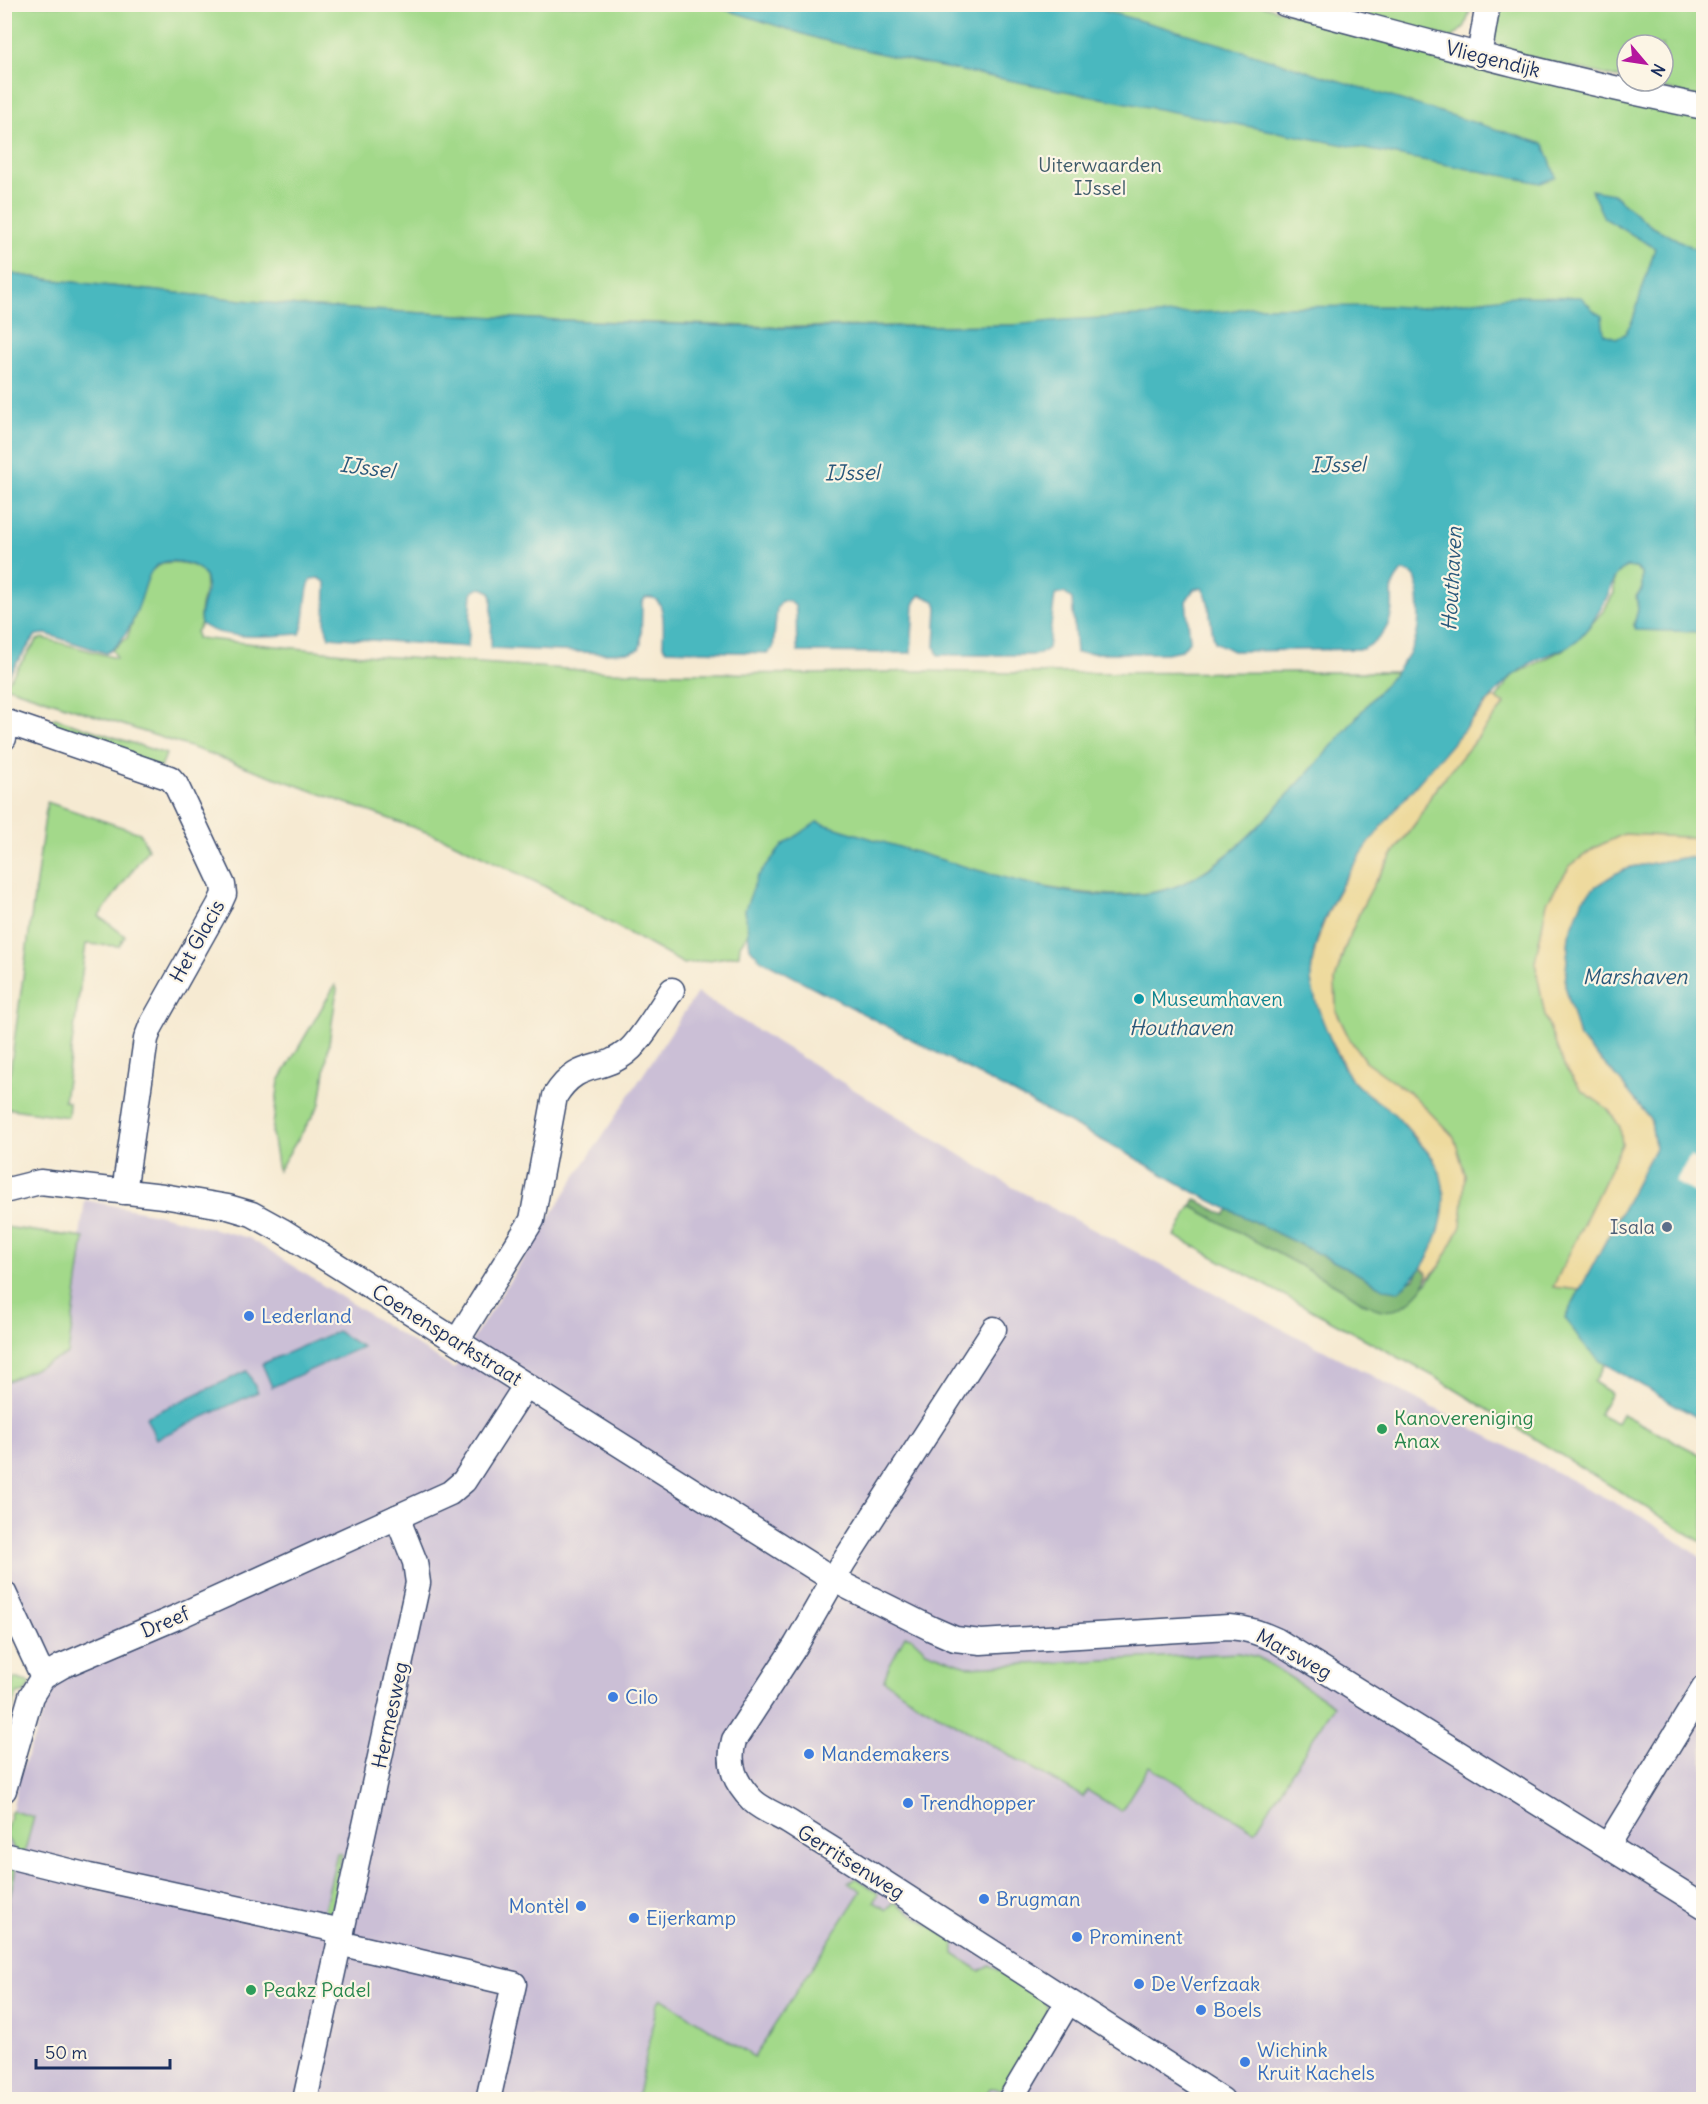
<svg xmlns="http://www.w3.org/2000/svg" width="1708" height="2104" viewBox="0 0 1708 2104" font-family="Delius,sans-serif">
<rect width="100%" height="100%" fill="#fcf5e5"/>
<filter id="ink" filterUnits="userSpaceOnUse"><feTurbulence type="fractalNoise" baseFrequency=".0167" numOctaves="2"/><feDisplacementMap in="SourceGraphic" scale="12" xChannelSelector="R" yChannelSelector="G"/><feConvolveMatrix kernelMatrix="1 2 1 2 8 2 1 2 1" color-interpolation-filters="sRGB"/></filter>
<filter id="wash" filterUnits="userSpaceOnUse"><feTurbulence type="fractalNoise" baseFrequency=".008" numOctaves="4" result="noise"/><feDisplacementMap in="SourceGraphic" scale="24" xChannelSelector="R" yChannelSelector="G"/><feGaussianBlur stdDeviation="1.35" result="paint"/><feColorMatrix in="noise" values="0 0 0 0 0 0 0 0 0 0 0 0 0 0 0 0 0 1.4 0 .05"/><feComposite in="paint" operator="in"/></filter>
<g filter="url(#wash)">
<rect width="100%" height="100%" fill="#f6ead2"/>
<!-- industrial -->
<polygon fill="#cbbfd6" points="697,993 1014,1188 1642,1517 1703,1559 1703,2099 5,2099 5,1845 19,1777 56,1680 5,1573 5,1377 64,1349 85,1200 157,1214 249,1238 454,1369 570,1185"/>
<!-- green -->
<g fill="#a3d98a" stroke="#5f8474" stroke-width="1.5">
<polygon points="4,5 1261,5 1351,31 1703,113 1703,348 1061,349 1014,325 781,327 533,319 298,306 54,280 5,273"/>
<polygon points="1327,5 1472,5 1465,26 1452,38"/>
<polygon points="1493,5 1703,5 1703,98 1632,81 1663,81 1663,45 1627,45 1627,80 1501,50 1490,35"/>
<path d="M 174,562 C 229,567 194,596 201,624 L 196,632 L 197,638 L 363,655 L 609,672 L 815,674 L 922,671 L 1010,673 L 1396,672 C 1380,690 1365,709 1350,728 C 1331,749 1311,770 1292,791 C 1260,826 1228,860 1186,882 C 1106,925 902,849 817,822 L 745,910 L 749,932 L 740,945 L 739,955 L 684,964 L 544,886 L 451,841 L 199,750 L 5,686 L 37,640 L 43,638 L 116,658 L 116,656 L 112,650 L 127,638 L 150,572 L 162,563 Z"/>
<polygon points="1626,566 1635,568 1642,573 1642,590 1636,596 1638,610 1634,625 1636,629 1703,632 1703,860 1655,1148 1565,1318 1605,1364 1594,1382 1611,1393 1599,1414 1617,1423 1622,1414 1703,1456 1702,1471 1704,1472 1703,1543 1435,1377 1175,1236 1191,1206 1343,1289 1366,1305 1425,1285 1440,1266 1365,1061 1349,1038 1336,1011 1335,980 1344,950 1360,911 1375,882 1396,849 1417,821 1433,792 1504,705 1496,699 1512,676 1564,649 1580,637 1604,610 1614,593 1614,577"/>
<polygon points="55,718 166,754 161,768 43,724"/>
<polygon points="47,802 140,833 148,849 99,916 125,936 119,946 86,944 64,1101 69,1102 68,1117 5,1108"/>
<polygon points="335,985 337,989 320,1104 278,1171 272,1133 279,1081"/>
<polygon points="5,1227 84,1238 68,1354 5,1382"/>
<polygon points="905,1636 911,1637 926,1651 969,1667 1238,1653 1258,1657 1334,1705 1255,1831 1149,1766 1121,1811 1087,1790 1083,1797 908,1697 884,1680 889,1666"/>
<polygon points="14,1678 31,1683 25,1692 17,1694 10,1716 5,1714"/>
<polygon points="13,1811 34,1817 24,1854 16,1852 5,1835 11,1812"/>
<polygon points="337,1853 342,1854 330,1920 323,1915"/>
<polygon points="13,1866 16,1867 5,1921 5,1871"/>
<polygon points="857,1878 878,1893 874,1902 887,1910 894,1902 954,1941 954,1954 980,1971 990,1965 1043,1998 1047,2007 1047,2016 1003,2089 990,2088 983,2099 637,2100 657,2004 661,1998 754,2057 861,1891 848,1882"/>
</g>
<!-- forest -->
<path fill="#82b976" stroke="#4e746a" stroke-width="1.5" d="M 1195,1199 L 1225,1215 L 1229,1209 L 1349,1269 L 1385,1289 L 1415,1279 L 1421,1267 L 1427,1273 C 1427,1284 1422,1289 1414,1297 C 1390,1324 1367,1305 1343,1289 L 1191,1206 Z"/>
<!-- sand -->
<g fill="#eeda9e" stroke="#84847e" stroke-width="1.5">
<path d="M 1493,697 L 1505,704 L 1433,792 L 1417,821 L 1396,849 L 1375,882 L 1360,911 L 1344,950 L 1335,980 L 1336,1011 L 1349,1038 L 1365,1061 L 1414,1096 L 1454,1137 L 1465,1174 L 1461,1226 L 1440,1266 L 1427,1279 L 1427,1273 L 1421,1267 L 1428,1258 L 1434,1159 C 1420,1144 1407,1125 1391,1112 C 1378,1101 1363,1093 1352,1080 C 1345,1071 1341,1058 1335,1048 C 1326,1032 1310,993 1311,975 C 1317,879 1432,767 1493,697 Z"/>
<polygon points="1624,834 1703,838 1703,860 1688,857 1631,867 1615,874 1596,886 1569,935 1565,985 1579,1037 1618,1078 1651,1120 1655,1148 1580,1290 1553,1287 1622,1144 1620,1127 1608,1109 1581,1090 1564,1066 1545,1016 1535,962 1547,902 1570,866 1594,848"/>
</g>
<!-- water -->
<g fill="#49b8bf" stroke="#32748e" stroke-width="1.5">
<polygon points="711,5 1083,5 1181,32 1544,144 1556,177 1541,183 920,63 819,39"/>
<path d="M 1591,190 L 1613,194 L 1651,226 L 1703,253 L 1703,632 L 1636,630 L 1634,625 L 1638,610 L 1637,596 L 1642,590 L 1642,573 L 1636,568 L 1626,567 C 1611,576 1614,583 1607,597 C 1600,611 1591,625 1581,636 C 1569,650 1551,652 1536,660 C 1528,664 1520,671 1512,676 C 1487,700 1466,728 1443,754 C 1394,811 1313,897 1311,976 C 1310,996 1339,1064 1352,1080 C 1363,1093 1378,1101 1391,1111 C 1399,1118 1405,1127 1412,1135 C 1418,1143 1427,1150 1433,1159 C 1447,1180 1446,1209 1438,1233 C 1430,1258 1419,1275 1398,1291 L 1385,1289 L 1349,1269 L 1194,1192 L 1130,1155 L 760,959 L 750,948 L 745,910 L 757,877 L 783,845 L 817,822 C 869,838 921,854 973,869 C 1031,885 1095,904 1156,892 C 1210,882 1259,827 1294,788 C 1321,759 1346,730 1372,699 C 1385,684 1402,668 1411,650 C 1421,632 1419,612 1418,593 C 1417,579 1417,573 1402,571 C 1389,586 1393,589 1392,607 C 1391,627 1379,641 1363,649 L 1233,651 L 1215,642 C 1209,625 1212,602 1202,588 L 1194,589 L 1186,601 L 1190,640 L 1182,650 L 1166,653 L 1076,653 L 1072,599 L 1064,593 L 1055,595 L 1048,648 L 1040,654 L 1031,655 L 938,655 L 935,647 L 937,607 L 935,601 L 921,595 L 917,599 L 914,605 L 911,653 L 798,652 C 795,636 798,621 795,606 L 789,601 L 782,601 L 777,608 L 773,648 L 768,653 L 666,650 L 663,646 C 663,632 668,592 645,598 L 642,603 L 641,644 L 639,649 L 630,652 L 604,653 L 491,648 L 492,598 L 490,592 C 482,587 479,587 472,593 L 468,647 L 329,637 L 325,625 L 326,583 L 319,578 L 311,579 C 303,596 308,617 300,634 C 274,636 223,641 201,624 C 197,608 210,595 206,579 C 203,570 194,565 186,563 C 147,554 149,579 139,605 C 133,622 123,645 106,653 L 46,634 L 36,635 L 5,680 L 5,273 L 54,280 L 298,306 L 533,319 L 781,328 L 1014,325 L 1065,320 L 1230,311 L 1249,307 L 1388,306 L 1419,308 L 1514,296 L 1581,297 L 1595,312 L 1602,316 L 1604,334 L 1616,338 L 1625,334 L 1633,319 L 1655,248 L 1604,218 Z"/>
<polygon points="1688,857 1703,860 1704,1409 1698,1418 1600,1361 1584,1345 1565,1318 1655,1148 1651,1120 1618,1078 1579,1037 1565,985 1569,935 1583,899 1596,886 1615,874 1631,867"/>
<polygon points="337,1331 362,1347 272,1387 262,1364"/>
<polygon points="247,1371 258,1392 156,1439 146,1417"/>
</g>
<!-- pier -->
<polygon fill="#f6ead2" points="1690,1156 1703,1164 1703,1198 1675,1182"/>
</g>
<g filter="url(#ink)">
<g fill="none" stroke-linecap="round" stroke-linejoin="round">
<defs>
<g id="minor">
<path d="M 1285,4 C 1424,41 1562,79 1704,107"/>
<polyline points="1479,56 1488,4"/>
<polyline points="4,738 7,722 170,778 176,785 223,885 224,894 219,905 151,1026 146,1039 124,1192"/>
<path d="M 4,1191 L 40,1182 L 163,1196 L 228,1207 L 252,1214 L 281,1230 L 834,1580 L 932,1629 L 955,1639 L 981,1642 L 1229,1627 C 1247,1628 1260,1633 1276,1640 L 1704,1906"/>
<path d="M 994,1329 L 843,1563 L 796,1645 L 734,1740 C 727,1765 735,1783 753,1801 C 764,1811 780,1816 792,1824 C 820,1842 849,1859 877,1878 C 991,1952 1106,2026 1222,2100"/>
<path d="M 457,1341 L 532,1220 L 555,1096 C 579,1058 599,1075 628,1051 C 640,1042 662,1005 672,990"/>
<polyline points="4,1593 43,1677"/>
<polyline points="4,1790 31,1696 43,1677 62,1666 177,1617 397,1517"/>
<polyline points="1608,1845 1704,1688"/>
<polyline points="4,1855 89,1876 342,1931"/>
<polyline points="339,1943 514,1984 488,2100"/>
<polyline points="305,2100 418,1583 415,1562 397,1517 450,1493 464,1481 526,1385"/>
<polyline points="1010,2100 1068,2002"/>
</g>
</defs>
<!-- minor casing -->
<use href="#minor" stroke="#3c4b6f" stroke-width="27"/>
<!-- minor -->
<use href="#minor" stroke="#fff" stroke-width="24"/>
</g>
</g>
<!-- markers -->
<circle fill="#0f9aa8" stroke="#fcf5e5" stroke-width="2" cx="1139" cy="999" r="6"/>
<circle fill="#5c6f8a" stroke="#fcf5e5" stroke-width="2" cx="1667" cy="1227" r="6"/>
<g fill="#3f7fe0" stroke="#fcf5e5" stroke-width="2">
<circle cx="249" cy="1316" r="6"/>
<circle cx="613" cy="1697" r="6"/>
<circle cx="809" cy="1754" r="6"/>
<circle cx="908" cy="1803" r="6"/>
<circle cx="984" cy="1899" r="6"/>
<circle cx="581" cy="1906" r="6"/>
<circle cx="634" cy="1918" r="6"/>
<circle cx="1077" cy="1937" r="6"/>
<circle cx="1139" cy="1984" r="6"/>
<circle cx="1201" cy="2010" r="6"/>
<circle cx="1245" cy="2062" r="6"/>
</g>
<g fill="#2e9e5b" stroke="#fcf5e5" stroke-width="2">
<circle cx="1382" cy="1429" r="6"/>
<circle cx="251" cy="1990" r="6"/>
</g>
<g text-anchor="middle" stroke-width="4.5" stroke-linejoin="round" paint-order="stroke">
<!-- street labels -->
<g font-size="20" fill="#1b2f5e" stroke="#fcf5e5">
<text transform="translate(1493 59) rotate(14)" y="7">Vliegendijk</text>
<text transform="translate(197 941) rotate(-61)" y="7">Het Glacis</text>
<text transform="translate(447 1335) rotate(32)" y="7">Coenensparkstraat</text>
<text transform="translate(165 1622) rotate(-23)" y="7">Dreef</text>
<text transform="translate(1294 1654) rotate(29)" y="7">Marsweg</text>
<text transform="translate(390 1715) rotate(-78)" y="7">Hermesweg</text>
<text transform="translate(851 1862) rotate(32)" y="7">Gerritsenweg</text>
</g>
<!-- park labels -->
<g font-size="20" fill="#3d5a69" stroke="#fcf5e5">
<text x="1100" y="172">Uiterwaarden<tspan x="1100" dy="23">IJssel</tspan></text>
</g>
<!-- culture labels -->
<g font-size="20" fill="#0d838f" stroke="#fcf5e5" text-anchor="start">
<text x="1151" y="1006">Museumhaven</text>
</g>
<!-- service labels -->
<g font-size="20" fill="#4e5e75" stroke="#fcf5e5" text-anchor="end">
<text x="1655" y="1234">Isala</text>
</g>
<!-- shop labels -->
<g font-size="20" fill="#366cbe" stroke="#fcf5e5" text-anchor="start">
<text x="261" y="1323">Lederland</text>
<text x="625" y="1704">Cilo</text>
<text x="821" y="1761">Mandemakers</text>
<text x="920" y="1810">Trendhopper</text>
<text x="996" y="1906">Brugman</text>
<text x="569" y="1913" text-anchor="end">Montèl</text>
<text x="646" y="1925">Eijerkamp</text>
<text x="1089" y="1944">Prominent</text>
<text x="1151" y="1991">De Verfzaak</text>
<text x="1213" y="2017">Boels</text>
<text x="1257" y="2057">Wichink<tspan x="1257" dy="23">Kruit Kachels</tspan></text>
</g>
<!-- leisure labels -->
<g font-size="20" fill="#27864d" stroke="#fcf5e5" text-anchor="start">
<text x="1394" y="1425">Kanovereniging<tspan x="1394" dy="23">Anax</tspan></text>
<text x="263" y="1997">Peakz Padel</text>
</g>
<!-- water labels -->
<g font-size="21" font-style="italic" fill="#29587b" stroke="#fcf5e5">
<text transform="translate(1338 465) rotate(-1)" y="7">IJssel</text>
<text transform="translate(367 468) rotate(7)" y="7">IJssel</text>
<text transform="translate(852 473) rotate(-1)" y="7">IJssel</text>
<text transform="translate(1452 579) rotate(-87)" y="7">Houthaven</text>
<text x="1635" y="984">Marshaven</text>
<text x="1181" y="1035">Houthaven</text>
</g>
</g>
<!-- margin -->
<rect width="1708" height="2104" fill="none" stroke="#fcf5e5" stroke-width="24"/>
<!-- north arrow -->
<g transform="translate(1645 63) rotate(119)"><circle r="28" fill="#fcf5e5" stroke="#a2a6af" stroke-width="1.5"/>
<path d="M0-4.5L10 22L0 15L-10 22Z" fill="#b5179e"/>
<text y="-9" font-size="16" font-weight="bold" text-anchor="middle" fill="#1b2f5e">N</text>
</g>
<!-- scale -->
<path d="M36 2059v9h134v-9" fill="none" stroke="#1b2f5e" stroke-width="3"/>
<text x="45" y="2059" font-size="18" fill="#1b2f5e" stroke="#fcf5e5" stroke-width="4.5" paint-order="stroke">50 m</text>
</svg>
